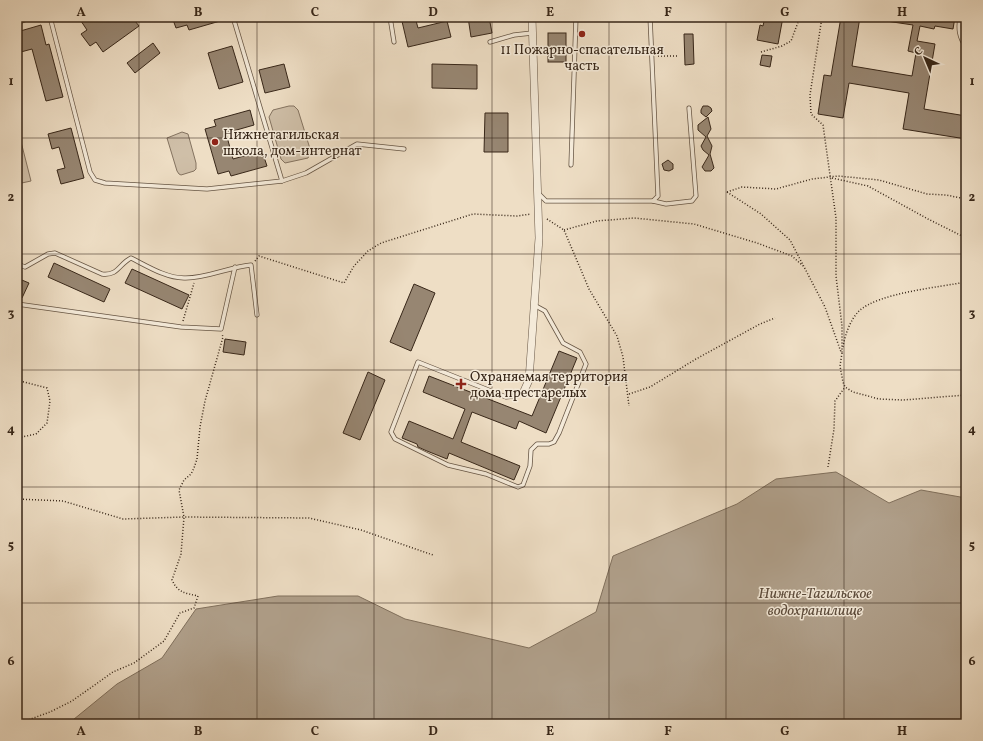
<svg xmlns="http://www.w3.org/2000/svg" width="983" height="741" viewBox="0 0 983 741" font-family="Vollkorn,serif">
<rect width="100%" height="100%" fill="#eedec5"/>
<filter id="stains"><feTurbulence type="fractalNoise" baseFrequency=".005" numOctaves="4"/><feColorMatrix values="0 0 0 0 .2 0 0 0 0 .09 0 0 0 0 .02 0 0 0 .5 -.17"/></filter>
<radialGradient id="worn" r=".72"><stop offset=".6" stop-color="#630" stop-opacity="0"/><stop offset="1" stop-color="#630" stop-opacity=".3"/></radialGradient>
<!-- green -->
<g fill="#cfbfa8" stroke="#847360">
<polygon points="289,106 294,106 298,110 311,152 308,158 285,163 281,159 269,117 273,110"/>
<polygon points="17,126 31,181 17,184"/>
<polygon points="182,132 188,134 196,163 196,169 194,171 181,175 179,174 177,171 167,138"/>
</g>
<!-- water -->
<polygon fill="#b0a08b" stroke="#80705d" points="836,472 889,503 921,490 966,498 966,724 68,724 117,684 162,658 196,609 278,596 358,596 405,619 529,648 596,612 613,556 737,504 776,479"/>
<!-- building -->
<g fill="#978672" stroke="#382719">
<polygon points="87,17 132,17 139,26 103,52 96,42 90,46 81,34 87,30 81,21"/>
<polygon points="172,17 227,17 227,19 189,30 187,25 176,28"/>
<polygon points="401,17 415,17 418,28 447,21 451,37 408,47"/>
<polygon points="468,17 489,17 492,33 471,37"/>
<polygon points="765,17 783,17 778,44 757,40 760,25 763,26"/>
<polygon points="841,17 860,17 852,66 912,76 916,53 908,51 913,25 886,21 886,17 955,17 953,29 935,26 934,29 920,26 917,41 935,44 924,109 966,116 966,139 903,129 909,93 849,83 843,118 818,114 824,75 831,76"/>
<polygon points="41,25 46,45 49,44 63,97 46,101 32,49 17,53 17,32"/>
<rect x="548" y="33" width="18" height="29"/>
<polygon points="684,34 693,34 694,64 685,65"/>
<polygon points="153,43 160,53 135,73 127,63"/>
<polygon points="232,46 243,82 219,89 208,53"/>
<polygon points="762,55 772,56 770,67 760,65"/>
<polygon points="284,64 290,87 265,93 259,70"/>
<polygon points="432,64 477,65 477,89 432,88"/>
<polygon points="703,106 708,106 711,108 712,111 706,117 701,113 701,110"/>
<polygon points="250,110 254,125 226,133 233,159 262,151 267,166 231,176 229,171 218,174 205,129 216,126 214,120"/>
<polygon points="485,113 508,113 508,152 484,152"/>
<polygon points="708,117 711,129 707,136 712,146 710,154 714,168 711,171 705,171 702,167 709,155 703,150 701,146 706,137 698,130 698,125"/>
<polygon points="71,128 84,178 61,184 57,170 65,168 59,147 52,149 48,134"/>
<polygon points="668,160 673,164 673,169 669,171 664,170 662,164"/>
<polygon points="54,263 110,289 104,302 48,277"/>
<polygon points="132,269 189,295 182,309 125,283"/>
<polygon points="17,278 29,283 22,298 17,295"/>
<polygon points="414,284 435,293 411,351 390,342"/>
<polygon points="225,339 246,342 244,355 223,352"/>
<polygon points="559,351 577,358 546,433 519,421 516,429 472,412 461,442 520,466 514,480 449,453 447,459 427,451 418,447 417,444 402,438 409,421 453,439 465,409 423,392 429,376 532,416"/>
<polygon points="368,372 385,380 360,440 343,433"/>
</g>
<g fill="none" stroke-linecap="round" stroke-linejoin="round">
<defs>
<g id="lane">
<polyline points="50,17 90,172 95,180 105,183 207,189 282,181 233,17"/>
<polyline points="390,17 394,42"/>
<path d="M 960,17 C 958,29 959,37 966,47"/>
<polyline points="17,23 32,17"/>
<polyline points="490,42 514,35 532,33"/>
<polyline points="571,165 576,17"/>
<polyline points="282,181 306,173 357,144 404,149"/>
<polyline points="538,193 546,201 653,201 658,196 650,17"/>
<polyline points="653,201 666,204 692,201 696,196 689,108"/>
<path d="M 17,264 L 25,267 L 48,254 L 55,253 L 102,274 C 118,276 119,264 131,258 C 147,266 166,278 184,278 C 205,279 229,267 251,265 L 257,315"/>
<polyline points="17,304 181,327 221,329 235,267"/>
<polyline points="524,391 515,396 506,397 418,362 391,432 395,439 448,465 486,474 518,487 523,485 530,466 531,450 537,444 549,444 554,442 559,433 586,364 580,352 563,343 545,311 534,305"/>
</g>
<polyline id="street" points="524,391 529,380 539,238 532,17"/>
</defs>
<!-- lane casing -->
<use href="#lane" stroke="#654" stroke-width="5"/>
<!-- street casing -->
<use href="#street" stroke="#654" stroke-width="8"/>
<!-- path -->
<g stroke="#382719" stroke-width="1.5" stroke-dasharray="1 2" stroke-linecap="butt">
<polyline points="822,17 810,95 811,114 823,125 836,218 836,276 842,326 842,354"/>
<polyline points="761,52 782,46 791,41 800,17"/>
<polyline points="658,56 678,56"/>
<polyline points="832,178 868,186 928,219 966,238"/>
<polyline points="727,192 742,187 776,189 812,179 838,176 879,180 927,194 946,195 966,199"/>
<polyline points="727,192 761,214 790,240 825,307 841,352"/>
<polyline points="547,219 564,230 589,289 617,336 623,357 629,406"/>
<polyline points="564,230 597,221 634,218 694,224 757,243 792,256 803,266"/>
<polyline points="255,261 259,256 344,283 354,266 368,251 381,243 473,214 517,216 531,214"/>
<polyline points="183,321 194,283"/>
<path d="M 843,347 C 845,335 850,320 859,311 C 878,293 940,287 966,282"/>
<polyline points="842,353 840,366 843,382 845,387 853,392 879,399 903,400 966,395"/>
<polyline points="17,381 24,382 47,388 50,401 47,423 36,434 17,438"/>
<polyline points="629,394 650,387 696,359 760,324 775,318"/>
<polyline points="828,467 834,429 835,401 845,387"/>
<polyline points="17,499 63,501 123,519 184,517 309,518 361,530 433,555"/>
<path d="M 17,721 L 28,720 L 50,712 L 72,701 L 113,672 L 134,663 L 164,641 L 180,613 L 194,608 L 198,596 C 185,593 178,593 172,580 L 181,554 L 184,517 L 179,490 L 184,480 L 191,474 L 194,468 L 197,459 L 200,427 L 205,401 L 223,337 L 222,334"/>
</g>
<!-- lane -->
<use href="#lane" stroke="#f4ead9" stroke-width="3.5"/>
<!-- street -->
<use href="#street" stroke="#f4ead9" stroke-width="7"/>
</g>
<!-- grid -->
<path fill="none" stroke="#382719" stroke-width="1" stroke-opacity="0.55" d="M 139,17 L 139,724M 257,17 L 257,724M 374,17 L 374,724M 492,17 L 492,724M 609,17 L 609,724M 726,17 L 726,724M 844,17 L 844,724M 17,138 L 966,138M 17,254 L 966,254M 17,370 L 966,370M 17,487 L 966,487M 17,603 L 966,603"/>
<!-- markers -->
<g fill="#8f2418" stroke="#f4ead9" stroke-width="1.5">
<circle cx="582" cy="34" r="4"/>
<circle cx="215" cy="142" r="4"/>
<path d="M459 378h4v4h4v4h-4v4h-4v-4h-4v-4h4z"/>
</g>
<g text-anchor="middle" stroke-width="3" stroke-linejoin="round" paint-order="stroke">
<!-- poi labels -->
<g font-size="14" fill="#382719" stroke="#f4ead9" text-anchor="start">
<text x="582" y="54" text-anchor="middle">11 Пожарно-спасательная<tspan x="582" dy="16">часть</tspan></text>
<text x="223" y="139">Нижнетагильская<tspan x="223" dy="16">школа, дом-интернат</tspan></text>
<text x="470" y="381">Охраняемая территория<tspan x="470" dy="16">дома престарелых</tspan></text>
</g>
<!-- water labels -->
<g font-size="15" font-style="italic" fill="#5c4b3b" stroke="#f4ead9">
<text x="815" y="598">Нижне-Тагильское<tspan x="815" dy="17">водохранилище</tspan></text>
</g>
</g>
<!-- margin -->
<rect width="983" height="741" fill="none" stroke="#eedec5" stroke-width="44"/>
<!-- north arrow -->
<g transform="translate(925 58) rotate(316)" stroke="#f4ead9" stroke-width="3" paint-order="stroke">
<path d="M0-3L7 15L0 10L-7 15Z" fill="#382719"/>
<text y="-6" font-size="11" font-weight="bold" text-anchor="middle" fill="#382719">С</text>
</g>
<rect x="22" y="22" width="939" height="697" fill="none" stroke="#382719" stroke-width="1.5"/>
<g font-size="13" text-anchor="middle" font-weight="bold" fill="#382719">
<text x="81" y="16">A</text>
<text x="198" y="16">B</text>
<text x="315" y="16">C</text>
<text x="433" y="16">D</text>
<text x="550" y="16">E</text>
<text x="668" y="16">F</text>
<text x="785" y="16">G</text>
<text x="902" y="16">H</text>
<text x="11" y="85">1</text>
<text x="972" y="85">1</text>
<text x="11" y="201">2</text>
<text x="972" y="201">2</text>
<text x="11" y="317">3</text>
<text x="972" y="317">3</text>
<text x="11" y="433">4</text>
<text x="972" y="433">4</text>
<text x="11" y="549">5</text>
<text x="972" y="549">5</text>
<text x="11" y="665">6</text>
<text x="972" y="665">6</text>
<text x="81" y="735">A</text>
<text x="198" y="735">B</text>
<text x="315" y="735">C</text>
<text x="433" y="735">D</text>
<text x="550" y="735">E</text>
<text x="668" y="735">F</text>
<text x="785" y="735">G</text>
<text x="902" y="735">H</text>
</g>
<rect width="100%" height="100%" filter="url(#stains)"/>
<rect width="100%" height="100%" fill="url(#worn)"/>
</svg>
